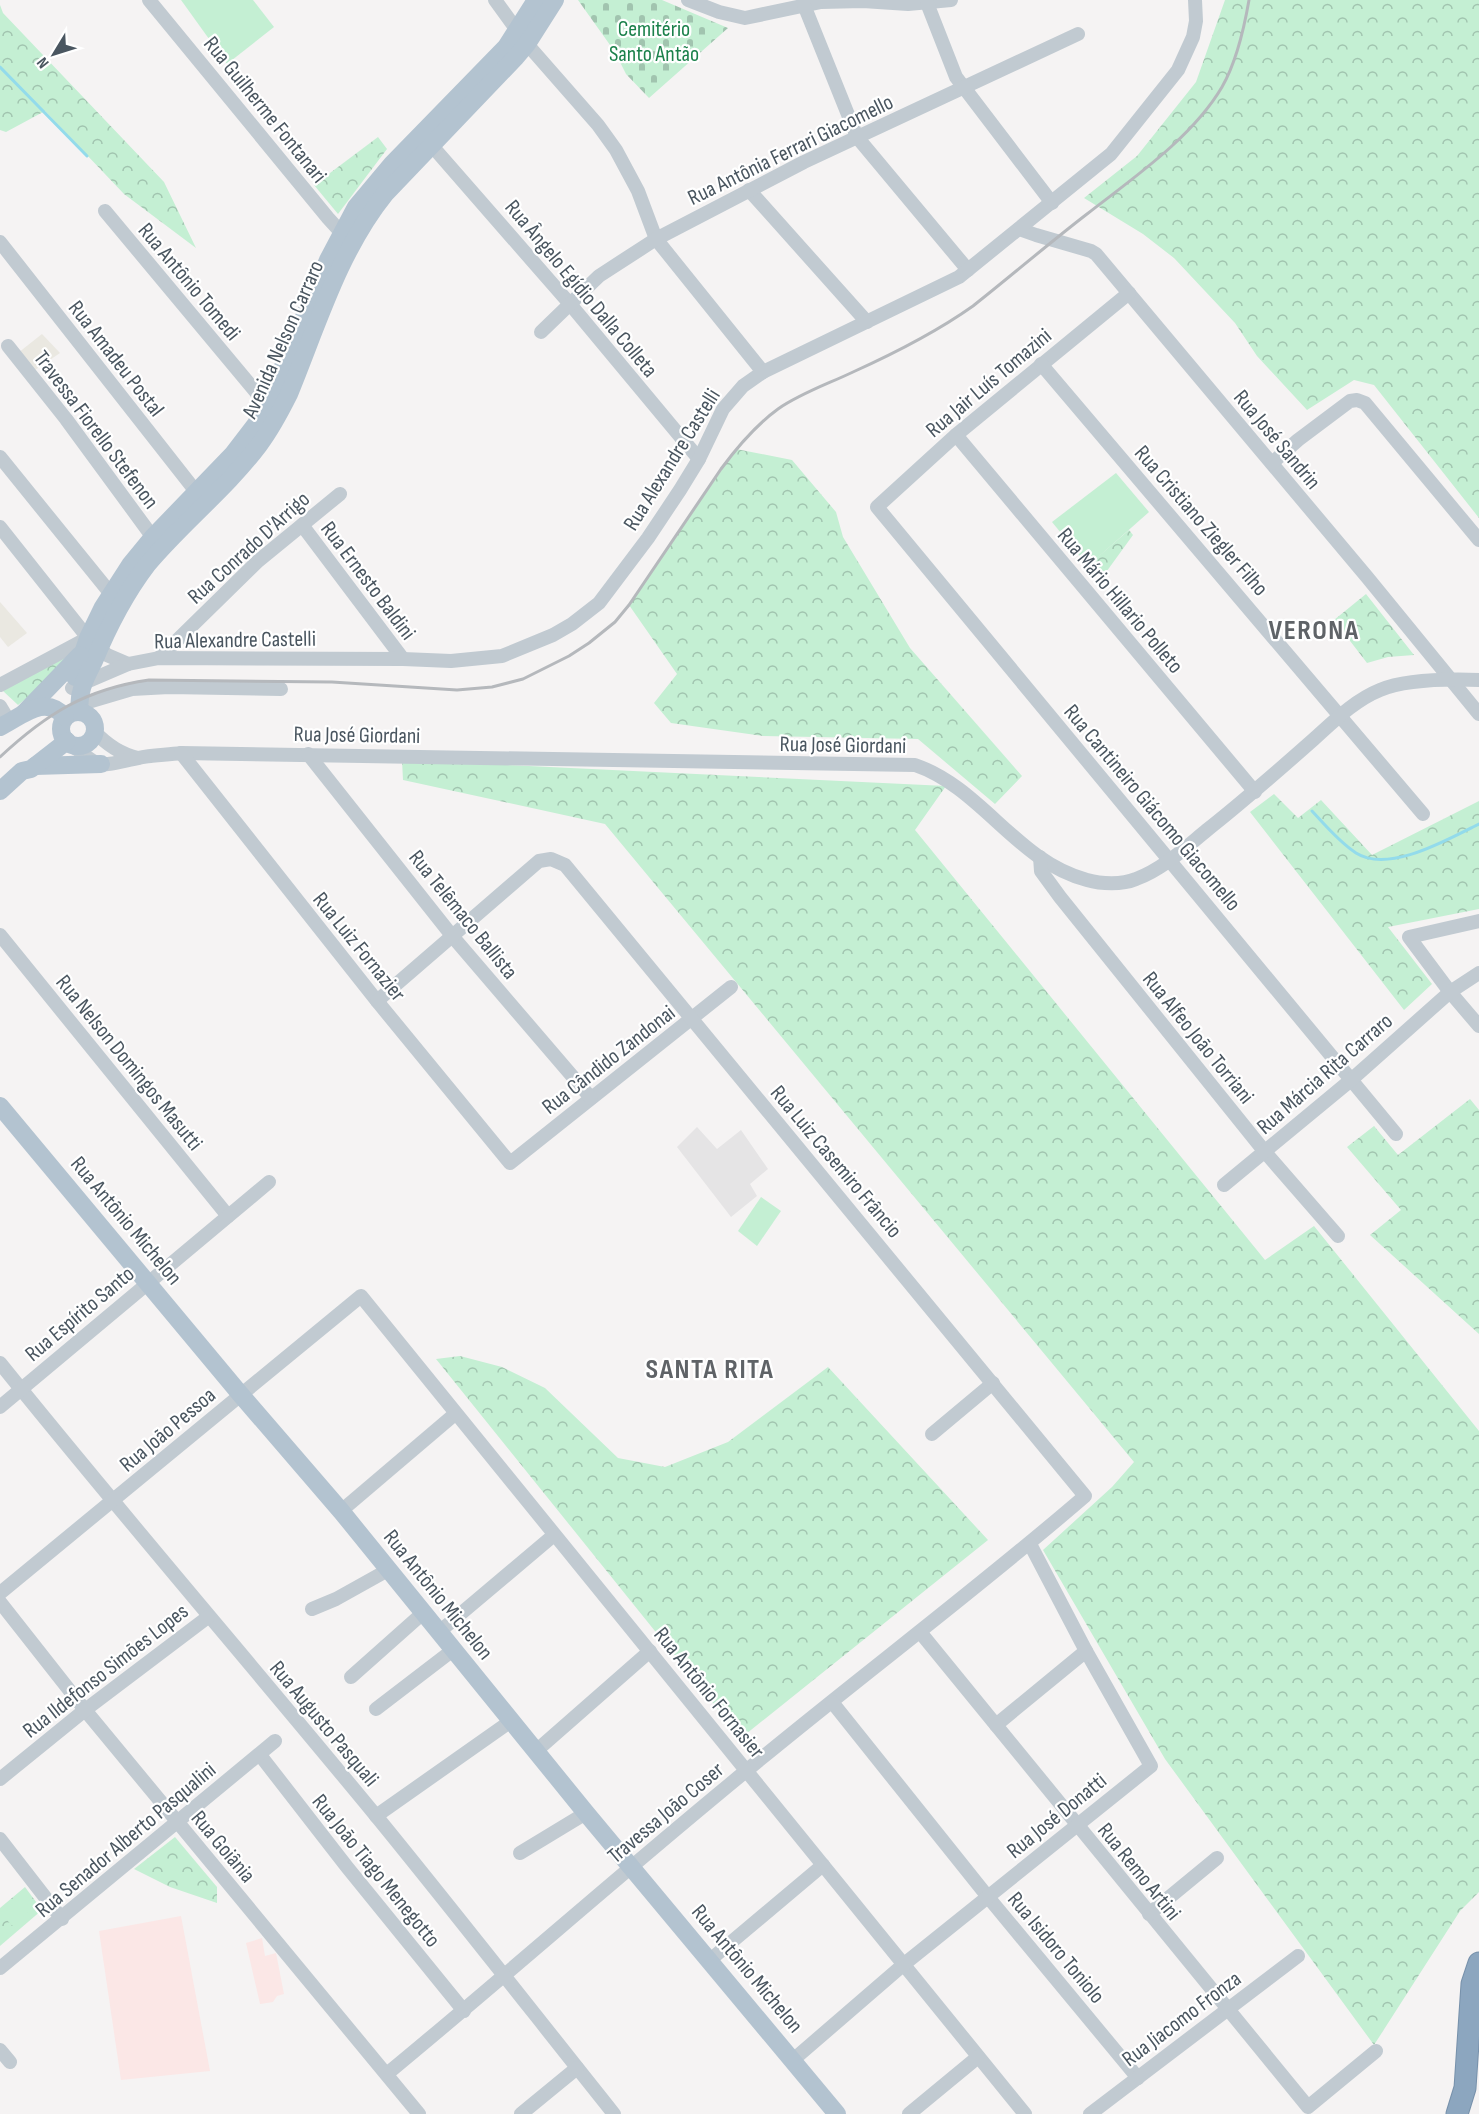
<svg xmlns="http://www.w3.org/2000/svg" width="1479" height="2114" viewBox="0 0 1479 2114" font-family="'Sofia Sans Condensed',sans-serif">
<defs>
<pattern id="forest-crowns" width="20" height="18" patternUnits="userSpaceOnUse" patternTransform="scale(1.5)"><rect width="20" height="18" fill="#c4efd3"/><path d="M2 6a3 3 0 1 1 6 0M12 15a3 3 0 1 1 6 0" fill="none" stroke="#a1c4af"/></pattern>
<pattern id="cemetery-stones" width="16" height="16" patternUnits="userSpaceOnUse" patternTransform="scale(1.5)"><rect width="16" height="16" fill="#c4efd3"/><path d="M2 7V4a2 2 0 0 1 4 0v3zM10 15v-3a2 2 0 0 1 4 0v3z" fill="#a1c4af"/></pattern>
</defs>
<rect width="100%" height="100%" fill="#f5f3f3"/>
<!-- commercial -->
<g fill="#eae8e1">
<polygon points="42,334 60,353 32,372 18,353"/>
<polygon points="0,602 27,633 8,647 0,637"/>
</g>
<!-- education -->
<polygon fill="#e5e4e5" points="697,1127 717,1149 741,1130 768,1169 750,1184 757,1196 731,1217 677,1147"/>
<!-- medical -->
<g fill="#fbe7e6">
<polygon points="181,1916 210,2071 121,2080 99,1931"/>
<polygon points="262,1938 265,1956 276,1953 284,1994 277,1996 273,2002 260,2004 246,1943"/>
</g>
<!-- forest -->
<g fill="url(#forest-crowns)">
<polygon points="1225,0 1479,0 1479,518 1374,385 1354,380 1307,410 1257,356 1235,323 1174,258 1143,234 1084,198 1137,156 1196,82"/>
<polygon points="0,5 3,13 164,182 196,248 124,194 45,111 6,132 0,130"/>
<polygon points="378,137 387,149 338,214 314,185"/>
<polygon points="736,449 792,460 836,512 843,537 910,648 1022,776 995,804 918,739 763,736 671,723 654,703 677,674 629,605"/>
<polygon points="1129,530 1133,535 1104,575 1092,562"/>
<polygon points="1366,594 1414,655 1388,657 1367,663 1334,620"/>
<polygon points="68,652 55,676 18,705 2,690"/>
<polygon points="402,760 946,786 915,830 1265,1260 1314,1226 1479,1431 1479,1892 1460,1911 1374,2045 1165,1759 1043,1550 1112,1487 1134,1462 605,824 403,780"/>
<polygon points="1274,794 1298,818 1321,800 1372,855 1479,801 1479,909 1388,927 1432,984 1404,1010 1250,812"/>
<polygon points="1470,1099 1479,1110 1479,1334 1370,1235 1401,1210 1347,1147 1374,1126 1398,1155"/>
<polygon points="460,1356 502,1367 545,1388 618,1458 665,1467 728,1442 828,1367 988,1540 741,1738 436,1359"/>
<polygon points="175,1837 217,1887 217,1903 170,1887 134,1869"/>
<polygon points="25,1887 42,1910 0,1946 0,1908"/>
</g>
<!-- cemetery -->
<polygon fill="url(#cemetery-stones)" points="578,0 662,0 728,28 649,98 626,74 615,52"/>
<!-- garden -->
<g fill="#c4efd3">
<polygon points="181,0 253,0 274,27 227,64"/>
<polygon points="1116,473 1149,512 1088,566 1052,522"/>
<polygon points="761,1197 781,1211 757,1246 738,1231"/>
<polygon points="26,1895 35,1907 12,1926 2,1914"/>
</g>
<g fill="none" stroke-linecap="round" stroke-linejoin="round">
<!-- stream -->
<g stroke="#93dbeb" stroke-width="3">
<polyline points="0,67 87,156"/>
<path d="M 1312,811 C 1325,825 1339,842 1356,853 C 1389,874 1448,839 1479,824"/>
</g>
<defs>
<polyline id="highway" points="1457,2114 1465,2088 1472,1984 1479,1963"/>
</defs>
<!-- highway casing -->
<use href="#highway" stroke="#7791ab" stroke-width="23"/>
<!-- minor -->
<g stroke="#c1cad1" stroke-width="14">
<polyline points="149,0 328,218 348,240"/>
<polyline points="495,0 527,44 598,125 616,150 638,191 656,239 763,372"/>
<polyline points="688,0 719,12 745,18 821,2 863,1 908,4 951,0"/>
<polyline points="927,3 956,77 1052,203"/>
<polyline points="804,5 857,137 968,270"/>
<polyline points="426,139 570,304 699,459"/>
<polyline points="749,190 867,322"/>
<polyline points="105,211 271,410"/>
<polyline points="1019,229 1036,235 1091,251 1096,254 1367,577 1479,714"/>
<polyline points="0,242 201,498"/>
<polyline points="1129,293 956,435 877,507 1396,1134"/>
<polyline points="541,332 599,276 656,239 804,162 1078,34"/>
<polyline points="8,346 66,419 157,543"/>
<polyline points="1041,364 1423,814"/>
<polyline points="956,435 1255,792"/>
<polyline points="0,457 111,594"/>
<polyline points="1272,463 1298,440 1350,401 1357,400 1365,403 1479,540"/>
<polyline points="302,525 403,659"/>
<polyline points="0,527 88,638 107,655 128,664"/>
<polyline points="159,658 258,561 340,494"/>
<polyline points="0,685 88,638"/>
<polyline points="72,688 128,664 159,658 403,659 451,661 502,656 553,635 572,624 599,603 648,538 680,490 699,459 723,409 743,386 763,372 959,277 1111,154 1178,70 1193,37 1196,21 1195,0"/>
<polyline points="78,705 132,689 169,687 281,689"/>
<polyline points="0,706 6,716 7,724"/>
<path d="M 94,731 C 107,745 120,754 138,758"/>
<path d="M 71,744 C 103,772 100,765 138,758 C 152,755 167,755 181,753 L 915,765 C 982,788 1017,862 1087,880 C 1101,884 1122,885 1136,879 C 1163,869 1185,848 1207,830 C 1244,801 1279,770 1314,739 C 1334,721 1355,700 1380,690 C 1407,679 1450,679 1479,680"/>
<polyline points="181,753 377,1001 510,1163 731,987"/>
<polyline points="308,754 453,937 591,1098"/>
<polyline points="1040,857 1041,871 1060,897 1265,1152 1338,1236"/>
<polyline points="1479,921 1409,937 1450,992 1479,1026"/>
<polyline points="0,935 228,1216"/>
<path d="M 377,1001 L 539,861 L 551,859 L 565,865 L 1085,1496 C 975,1591 858,1678 746,1771 C 625,1870 508,1974 388,2073"/>
<polyline points="1224,1185 1351,1080 1450,992 1479,973"/>
<path d="M 0,1363 C 123,1516 252,1665 377,1817 C 457,1915 535,2015 614,2114"/>
<polyline points="0,1407 269,1182"/>
<polyline points="932,1434 993,1383"/>
<polyline points="341,1511 455,1414"/>
<polyline points="0,1593 361,1296 1025,2114"/>
<polyline points="0,1602 85,1710 419,2114"/>
<polyline points="312,1609 336,1599 388,1570"/>
<polyline points="439,1632 554,1535"/>
<polyline points="920,1632 1308,2107 1376,2051"/>
<polyline points="351,1677 423,1613"/>
<polyline points="832,1702 988,1897 1138,2078"/>
<polyline points="376,1709 453,1650"/>
<polyline points="996,1725 1086,1651"/>
<polyline points="536,1751 650,1651"/>
<polyline points="260,1755 347,1867 464,2011"/>
<polyline points="0,1779 85,1710 208,1617"/>
<polyline points="376,1816 511,1721"/>
<polyline points="0,1839 62,1919"/>
<polyline points="520,1853 586,1813"/>
<polyline points="1149,1914 1217,1858"/>
<polyline points="710,1960 823,1865"/>
<polyline points="0,1968 275,1741"/>
<polyline points="0,2050 10,2062"/>
<polyline points="793,2060 903,1965 1151,1766 1086,1651 1030,1544"/>
<polyline points="521,2114 577,2068"/>
<polyline points="909,2114 978,2057"/>
<polyline points="1090,2114 1298,1956"/>
</g>
<!-- major -->
<g stroke="#b3c3d0" stroke-width="18">
<polyline points="75,677 88,638 103,607 130,565 153,537 233,454 256,424 274,388 328,260 356,207 392,164 506,47 536,0"/>
<path d="M 80,712 C 77,693 86,677 94,661 C 108,627 125,594 147,565 C 182,523 226,489 259,445 C 271,429 280,412 289,394 C 317,326 339,251 385,194 L 516,57 L 527,44 L 555,0"/>
<circle cx="78" cy="729" r="17"/>
<polyline points="24,713 80,655"/>
<path d="M 0,727 C 21,717 45,693 65,717"/>
<polyline points="35,766 101,764"/>
<polyline points="0,791 22,771 31,769 67,741"/>
<polyline points="0,1106 241,1395 341,1511 586,1813 837,2114"/>
</g>
<!-- highway -->
<use href="#highway" stroke="#8ca6bf" stroke-width="21"/>
<!-- rail -->
<path stroke="#b5b8bc" stroke-width="3" d="M 0,757 C 46,714 86,689 149,680 L 332,682 L 457,690 L 492,687 L 523,679 L 569,656 L 589,643 L 615,622 L 629,605 L 721,469 C 738,446 756,425 778,409 C 801,393 828,384 853,372 C 895,353 935,333 973,306 C 1011,276 1048,244 1087,214 C 1133,178 1192,138 1222,87 C 1237,61 1244,29 1249,0"/>
</g>
<g text-anchor="middle" stroke-width="4.5" stroke-linejoin="round" paint-order="stroke">
<!-- park labels -->
<g font-size="22" fill="#1b814b" stroke="#fff">
<text x="654" y="36">Cemitério<tspan x="654" dy="25">Santo Antão</tspan></text>
</g>
<!-- street labels -->
<g font-size="22" fill="#4a5660" stroke="#fff">
<text transform="translate(266 109) rotate(51)" y="8">Rua Guilherme Fontanari</text>
<text transform="translate(790 149) rotate(-26)" y="8">Rua Antônia Ferrari Giacomello</text>
<text transform="translate(190 281) rotate(50)" y="8">Rua Antônio Tomedi</text>
<text transform="translate(582 288) rotate(50)" y="8">Rua Ângelo Egídio Dalla Colleta</text>
<text transform="translate(282 339) rotate(-66)" y="8">Avenida Nelson Carraro</text>
<text transform="translate(117 358) rotate(52)" y="8">Rua Amadeu Postal</text>
<text transform="translate(988 382) rotate(-40)" y="8">Rua Jair Luís Tomazini</text>
<text transform="translate(97 429) rotate(53)" y="8">Travessa Fiorello Stefenon</text>
<text transform="translate(1278 439) rotate(50)" y="8">Rua José Sandrin</text>
<text transform="translate(671 459) rotate(-58)" y="8">Rua Alexandre Castelli</text>
<text transform="translate(1202 520) rotate(49)" y="8">Rua Cristiano Ziegler Filho</text>
<text transform="translate(248 547) rotate(-42)" y="8">Rua Conrado D'Arrigo</text>
<text transform="translate(369 580) rotate(53)" y="8">Rua Ernesto Baldini</text>
<text transform="translate(1121 600) rotate(50)" y="8">Rua Mário Hillario Polleto</text>
<text transform="translate(235 639) rotate(-1)" y="8">Rua Alexandre Castelli</text>
<text transform="translate(357 734) rotate(1)" y="8">Rua José Giordani</text>
<text transform="translate(843 744) rotate(1)" y="8">Rua José Giordani</text>
<text transform="translate(1153 807) rotate(50)" y="8">Rua Cantineiro Giácomo Giacomello</text>
<text transform="translate(464 914) rotate(51)" y="8">Rua Telêmaco Ballista</text>
<text transform="translate(360 946) rotate(51)" y="8">Rua Luiz Fornazier</text>
<text transform="translate(1199 1037) rotate(51)" y="8">Rua Alfeo João Torriani</text>
<text transform="translate(608 1059) rotate(-38)" y="8">Rua Cândido Zandonai</text>
<text transform="translate(130 1062) rotate(51)" y="8">Rua Nelson Domingos Masutti</text>
<text transform="translate(1324 1073) rotate(-41)" y="8">Rua Márcia Rita Carraro</text>
<text transform="translate(837 1161) rotate(50)" y="8">Rua Luiz Casemiro Frâncio</text>
<text transform="translate(127 1220) rotate(50)" y="8">Rua Antônio Michelon</text>
<text transform="translate(79 1313) rotate(-40)" y="8">Rua Espírito Santo</text>
<text transform="translate(167 1429) rotate(-40)" y="8">Rua João Pessoa</text>
<text transform="translate(439 1594) rotate(51)" y="8">Rua Antônio Michelon</text>
<text transform="translate(105 1670) rotate(-38)" y="8">Rua Ildefonso Simões Lopes</text>
<text transform="translate(710 1692) rotate(51)" y="8">Rua Antônio Fornasier</text>
<text transform="translate(325 1723) rotate(50)" y="8">Rua Augusto Pasquali</text>
<text transform="translate(665 1812) rotate(-40)" y="8">Travessa João Coser</text>
<text transform="translate(1056 1815) rotate(-39)" y="8">Rua José Donatti</text>
<text transform="translate(125 1839) rotate(-40)" y="8">Rua Senador Alberto Pasqualini</text>
<text transform="translate(224 1846) rotate(50)" y="8">Rua Goiânia</text>
<text transform="translate(377 1870) rotate(51)" y="8">Rua João Tiago Menegotto</text>
<text transform="translate(1140 1871) rotate(51)" y="8">Rua Remo Artini</text>
<text transform="translate(1057 1947) rotate(50)" y="8">Rua Isidoro Toniolo</text>
<text transform="translate(748 1968) rotate(50)" y="8">Rua Antônio Michelon</text>
<text transform="translate(1181 2018) rotate(-37)" y="8">Rua Jiacomo Fronza</text>
</g>
<!-- district labels -->
<g font-size="28" font-weight="bold" letter-spacing="1.5" fill="#5f6367" stroke="#fff">
<text x="1314" y="639">VERONA</text>
<text x="710" y="1378">SANTA RITA</text>
</g>
</g>
<!-- north arrow -->
<g transform="translate(54 54) rotate(232)" stroke="#ffffff" stroke-width="4.5" paint-order="stroke">
<path d="M0-4.5L10 22L0 15L-10 22Z" fill="#4a5660"/>
<text y="-9" font-size="16" font-weight="bold" text-anchor="middle" fill="#4a5660">N</text>
</g>
</svg>
